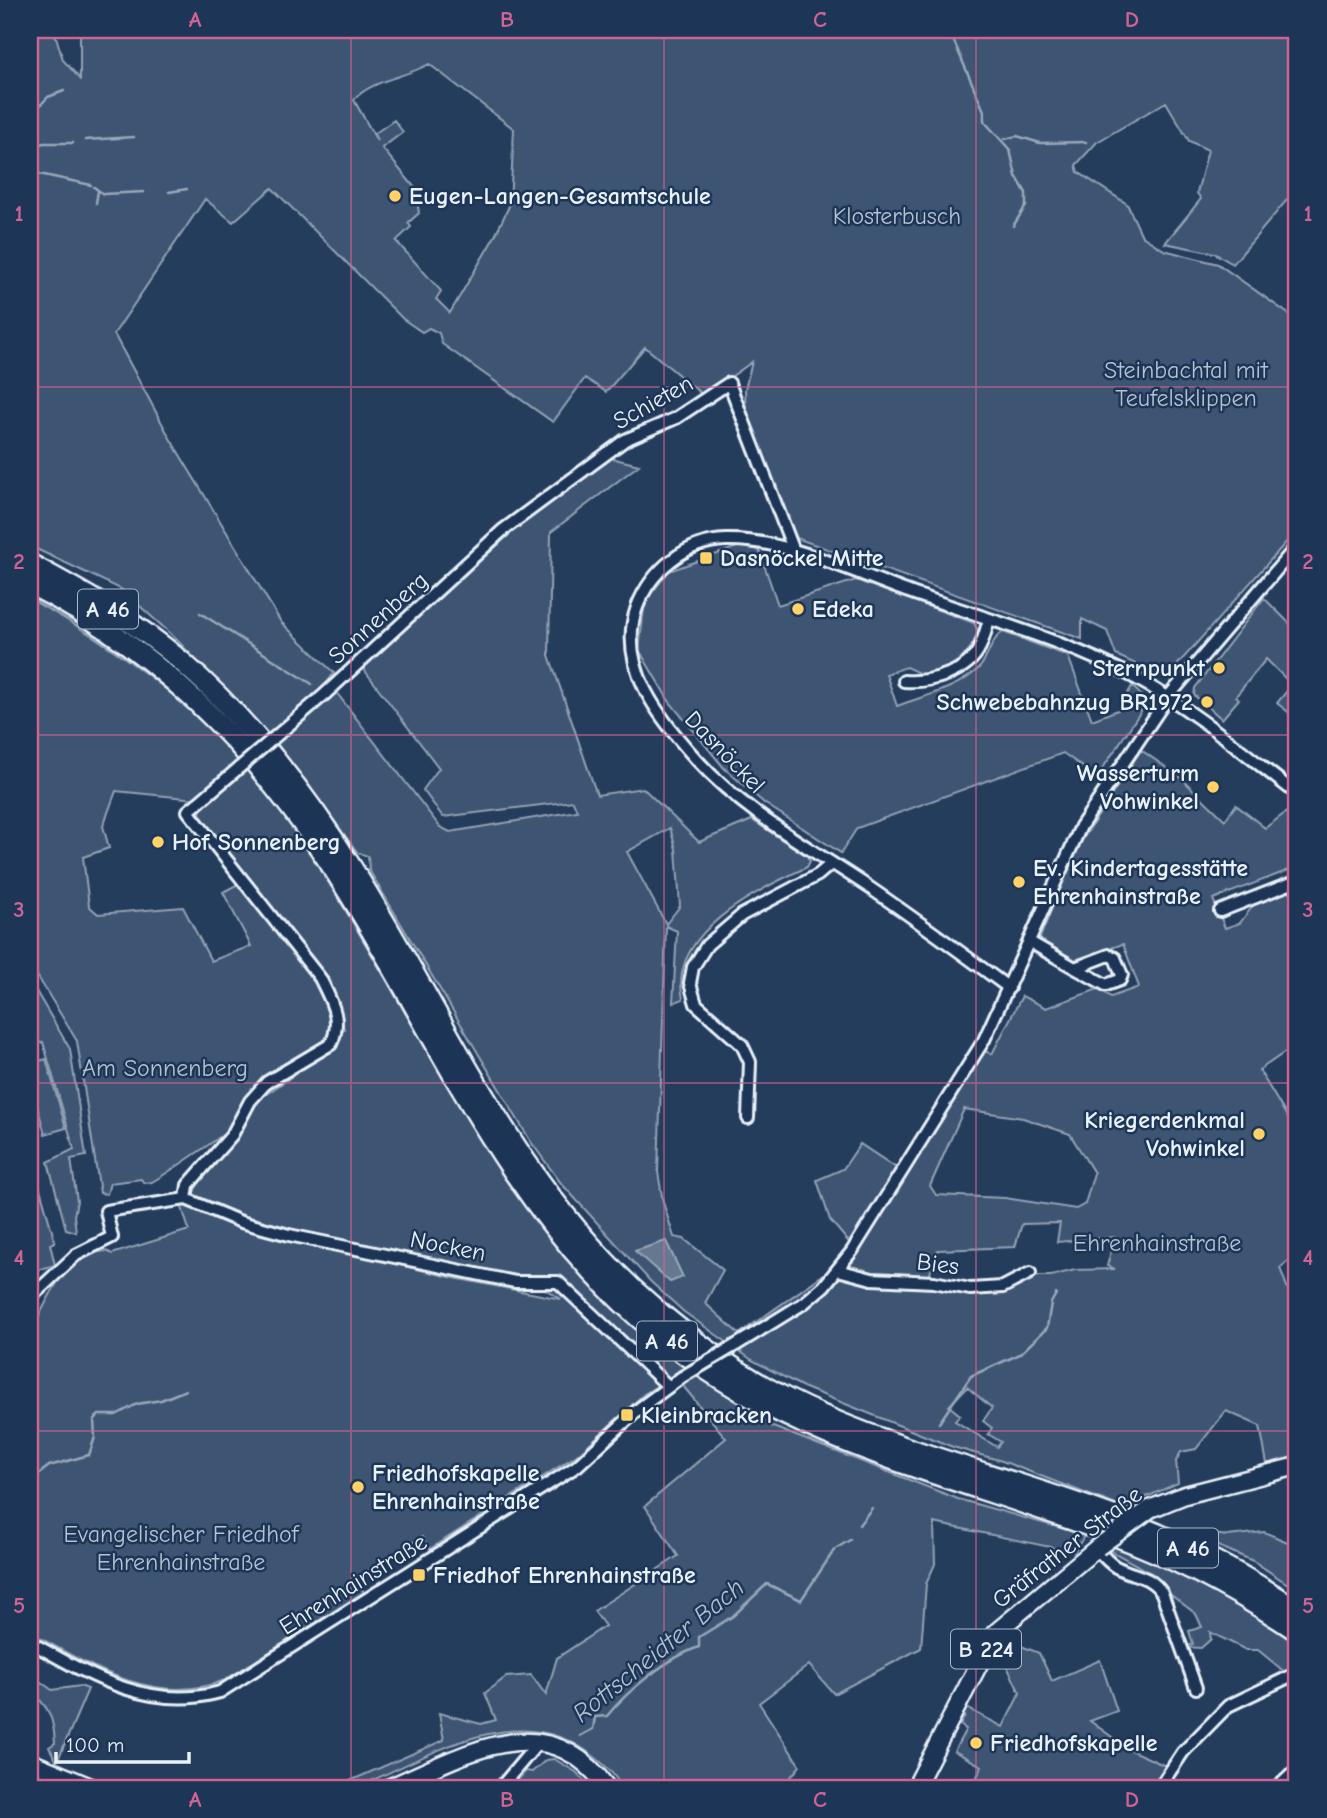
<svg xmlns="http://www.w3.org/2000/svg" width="1327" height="1818" viewBox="0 0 1327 1818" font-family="'Comic Neue',sans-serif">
<rect width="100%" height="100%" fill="#253d5d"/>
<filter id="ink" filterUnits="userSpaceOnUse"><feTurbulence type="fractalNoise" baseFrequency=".0143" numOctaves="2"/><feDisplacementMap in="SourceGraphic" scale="14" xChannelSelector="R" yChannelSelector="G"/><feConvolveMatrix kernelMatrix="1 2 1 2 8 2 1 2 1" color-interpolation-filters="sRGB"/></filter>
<g filter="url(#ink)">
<!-- green -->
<g fill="#3e5472" stroke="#93a2b5" stroke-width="2" fill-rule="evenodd">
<path d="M 30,30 L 54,30 L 63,60 L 80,79 L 80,30 L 1297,30 L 1297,188 L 1233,264 L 1214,253 L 1165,243 L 1201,199 L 1197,193 L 1208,150 L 1189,141 L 1166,102 L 1097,142 L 1076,165 L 1078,172 L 1127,204 L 1142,236 L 1164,250 L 1218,264 L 1297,320 L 1297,530 L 1172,671 L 1161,676 L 1116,655 L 1107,631 L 1082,619 L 1082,639 L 796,538 L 746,414 L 745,389 L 752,362 L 704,396 L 645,347 L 606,392 L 585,378 L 553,422 L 442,344 L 439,333 L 429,328 L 422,332 L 403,319 L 272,188 L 233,222 L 205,199 L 114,334 L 171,440 L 281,622 L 334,673 L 322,690 L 327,697 L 336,692 L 440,827 L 450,832 L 577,811 L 573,801 L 443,817 L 423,790 L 439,768 L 362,667 L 520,525 L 607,457 L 639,465 L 551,532 L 549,655 L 597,795 L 643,788 L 699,842 L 752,820 L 807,856 L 810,861 L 807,867 C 758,890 667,933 683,999 L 673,1003 L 677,931 L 666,926 L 658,1172 L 663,1202 L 674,1237 L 684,1239 L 723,1270 L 705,1303 L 739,1334 L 830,1270 L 842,1276 L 858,1253 L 830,1220 L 817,1180 L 843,1169 L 860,1144 L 898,1169 L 972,1046 L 992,1054 L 1022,996 L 1046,1008 L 1098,989 L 1111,997 L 1139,987 L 1123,944 L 1072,961 L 1044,944 L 1040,938 L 1075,851 L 1141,750 L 1181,778 L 1225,820 L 1236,805 L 1265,828 L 1292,808 L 1297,812 L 1297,867 L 1213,899 L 1225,928 L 1240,923 L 1255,903 L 1291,890 L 1297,908 L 1297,1044 L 1259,1070 L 1297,1133 L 1297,1254 L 1280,1268 L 1297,1314 L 1297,1456 L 1267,1464 L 1260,1426 L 1226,1411 L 1196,1449 L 1181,1452 L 1176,1461 L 1178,1483 L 1144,1498 L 1129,1510 L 1002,1461 L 953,1447 L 803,1387 L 752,1360 L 684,1312 L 651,1282 L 561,1183 L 531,1142 L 369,870 L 368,856 L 358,853 L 276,742 L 171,634 L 121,589 L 30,546 ZM 429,64 L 514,129 L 510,204 L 495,236 L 450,313 L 436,299 L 441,291 L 396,241 L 411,227 L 408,223 L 419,213 L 415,188 L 382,148 L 403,132 L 394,120 L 374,134 L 377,141 L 354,100 C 370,80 407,77 429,64 ZM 670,828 L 676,849 L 680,906 L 666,924 L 627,852 ZM 964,1109 L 1023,1118 L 1070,1134 L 1094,1173 L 1085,1204 L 1076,1209 L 1005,1198 L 936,1195 L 930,1186 ZM 1060,1223 L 1057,1242 L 1115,1237 L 1107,1266 L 1115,1269 L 1075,1270 L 1051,1276 L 1029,1276 L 971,1292 L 928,1279 L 938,1250 L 1015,1247 L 1022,1224 ZM 967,1387 L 992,1408 L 983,1421 L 992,1428 L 988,1434 L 1001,1442 L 997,1447 L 955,1421 L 960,1415 L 949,1406 Z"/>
<path d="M 740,546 L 759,550 L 778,605 L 856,580 L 974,623 L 978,631 C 971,658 948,670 923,675 L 906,667 L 886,674 L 897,706 C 923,696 958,689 979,668 C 988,659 992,637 1003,632 L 1068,656 L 1092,720 L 1118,710 L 1132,686 L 1141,695 L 1143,708 L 1097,777 L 1063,753 L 857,828 L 841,853 L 764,803 L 724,768 L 669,701 L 639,650 L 644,609 L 651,594 L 669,571 Z"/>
<polygon points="1264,598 1297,631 1297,719 1277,703 1292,685 1266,659 1236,696 1239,699 1222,719 1194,695 1195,688"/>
<path d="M 30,599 C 113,643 206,712 263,787 C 408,976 484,1227 688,1367 L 644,1394 L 577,1455 L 430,1549 L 422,1537 L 355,1579 L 364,1592 L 225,1680 C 156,1708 88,1665 30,1632 L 30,1307 L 38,1318 C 51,1293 67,1255 97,1252 C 104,1252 105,1249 112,1254 L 189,1230 L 180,1201 L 281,1236 L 454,1278 L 561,1299 L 529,1279 L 288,1233 L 241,1220 L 190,1197 L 233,1132 L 262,1097 L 326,1053 L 344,1029 L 331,982 L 206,827 L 200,813 L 202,807 L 196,799 L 116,791 L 103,826 L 109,848 L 83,857 L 89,906 L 98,914 L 183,907 L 211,961 L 251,946 L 223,892 L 242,882 C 262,909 351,1011 326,1041 C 308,1064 270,1068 251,1091 C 242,1102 237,1125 227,1132 C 204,1148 177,1167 152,1182 L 144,1183 L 141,1179 L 110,1183 L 107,1194 L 100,1193 L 77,1041 L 30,964 Z"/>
<polygon points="30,981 70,1049 86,1156 71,1159 77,1201 74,1216 76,1232 66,1229 48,1162 74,1149 43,1042 30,1046"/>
<polygon points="30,1053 33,1063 46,1059 66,1128 45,1134 30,1081"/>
<polygon points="35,1171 55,1242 50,1244 55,1265 30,1272 30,1173"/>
<path d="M 697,1372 L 773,1427 L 958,1499 L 1085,1535 L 1074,1552 L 934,1523 L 935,1564 L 926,1584 L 921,1648 L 834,1694 L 809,1665 L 759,1703 L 800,1766 L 782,1788 L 622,1788 C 614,1772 600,1760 585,1750 C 512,1700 425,1758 356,1788 L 334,1788 L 444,1740 L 439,1713 L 481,1724 L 496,1720 L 485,1693 L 506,1677 L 531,1675 L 546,1695 L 557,1658 L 605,1626 L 594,1611 L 678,1556 L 645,1506 L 726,1438 L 683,1386 Z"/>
<polygon points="1181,1530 1228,1536 1264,1532 1297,1546 1297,1590 1253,1561"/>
<polygon points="1115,1545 1208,1586 1297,1642 1297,1682 1258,1650 1246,1650 1210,1632 1211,1639 1201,1648 1185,1647 1193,1644 1189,1631 1202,1627 1196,1614 1171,1595 1153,1574 1111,1551"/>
<polygon points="1003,1639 1039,1653 1052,1681 1100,1660 1117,1711 1090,1721 1130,1750 1168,1767 1154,1788 989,1788 975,1781 982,1766 954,1751 966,1729 960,1725 965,1716 963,1715 967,1708 1003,1727 1020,1693 999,1650"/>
<path d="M 30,1674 L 52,1690 L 80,1686 L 88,1689 L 57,1762 L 49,1747 L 55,1743 C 54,1723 50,1703 30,1694 Z"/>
<polygon points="554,1759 576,1772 591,1788 516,1788 515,1783 526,1771 532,1772 546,1760"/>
</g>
<!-- water -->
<polygon fill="#657890" stroke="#99a8ba" stroke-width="2" points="666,1241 683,1277 670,1282 635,1251"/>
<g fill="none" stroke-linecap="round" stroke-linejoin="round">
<!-- stream -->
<g stroke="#99a8ba" stroke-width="2.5">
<polyline points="949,30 984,111 984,121 1010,150 1016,176 1026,193 1026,206 1013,226"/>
<polyline points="30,116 48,97 64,91"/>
<polyline points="1005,139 1017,136 1040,143 1086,142"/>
<polyline points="85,140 134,137"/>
<polyline points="30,146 44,143 73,143"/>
<polyline points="30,172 91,185"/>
<polyline points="94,187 103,194 144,192"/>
<polyline points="169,192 187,189"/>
<polyline points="96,203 98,191"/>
<polyline points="200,613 312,684"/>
<polyline points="939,1423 971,1376 1020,1354 1047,1328 1051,1303 1056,1294"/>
<polyline points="30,1481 49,1466 89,1455 95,1437 94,1420 99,1415 116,1415 137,1404 161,1400 186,1390"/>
<polyline points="859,1525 872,1508"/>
<path d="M 580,1736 L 593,1729 L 595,1717 L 607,1716 C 627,1691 667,1658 699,1647 L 699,1637 L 733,1616 L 767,1584 L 801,1600 L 835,1549 L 850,1540"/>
</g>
<defs>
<g id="street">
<path d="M 904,681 C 930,683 968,673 980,647 C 984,638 986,629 989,620"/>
<polyline points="325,694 503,530 625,440 676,418 729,383 794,551"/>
<polyline points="1220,911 1297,881"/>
<polyline points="1030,942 1075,968 1109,955 1115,958 1122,975 1120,980 1106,985 1075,968"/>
<path d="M 1009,988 C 963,954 917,920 870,888 C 809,847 746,814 696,759 C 660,719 616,665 637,607 C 651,570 686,541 726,540 C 784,538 855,573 909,592 C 985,619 1066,640 1137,679 C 1194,710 1245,754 1297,794"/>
<polyline points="748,1118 750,1062 742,1045 696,1004 690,983 693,967 707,945 742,915 818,875 831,864"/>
<path d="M 186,1199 L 188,1185 L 232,1135 L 250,1101 L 267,1082 L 331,1044 C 343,1019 331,1001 320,978 L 188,811 L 198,803"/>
<polyline points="838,1270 872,1279 934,1282 970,1289 1003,1287 1030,1273"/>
<polyline points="30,1298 76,1255 112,1237 106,1211 186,1199 241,1222 289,1235 515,1282 558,1282 668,1386"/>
<polyline points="736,1345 804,1303 824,1286 852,1251 984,1040 1081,826 1168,697 1297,546"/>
<path d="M 1096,1549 C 1103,1555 1110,1565 1118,1568 C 1136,1577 1150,1575 1162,1593 L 1196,1688"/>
<path d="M 30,1642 C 89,1675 150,1712 220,1692 L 577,1466 L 641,1407 L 682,1377"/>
<polyline points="500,1788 538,1743"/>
<polyline points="1159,1788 1183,1752 1228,1706 1297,1673"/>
<polyline points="1277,1788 1297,1769"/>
</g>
<g id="primary">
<polyline points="1150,1509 1185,1495 1297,1466"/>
<polyline points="30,1762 93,1788"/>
<path d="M 388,1788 C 460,1758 546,1701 607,1788"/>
<polyline points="915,1788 995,1633 1098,1547"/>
</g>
<g id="highway">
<path d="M 30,564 C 82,592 135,621 181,661 C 249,720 306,794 354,871 C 447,1019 516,1190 652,1306 C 703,1350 762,1390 824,1416 C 921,1458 1025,1482 1123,1520 C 1185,1543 1242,1573 1297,1610"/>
<path d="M 30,584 C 174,657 277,772 359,910 C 444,1051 512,1206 638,1317 C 782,1444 936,1468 1108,1533 C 1176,1558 1238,1591 1297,1631"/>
</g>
</defs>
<!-- street casing -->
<use href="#street" stroke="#e8f1f8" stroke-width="16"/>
<!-- primary casing -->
<use href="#primary" stroke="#e8f1f8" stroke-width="21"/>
<!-- highway casing -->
<use href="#highway" stroke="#e8f1f8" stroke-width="24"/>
<!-- street -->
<use href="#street" stroke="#1d3557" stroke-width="10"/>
<!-- primary -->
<use href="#primary" stroke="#1d3557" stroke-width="16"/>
<!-- highway -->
<use href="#highway" stroke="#1d3557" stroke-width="19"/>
<defs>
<g id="street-bridge">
<polyline points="198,803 325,694"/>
<polyline points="682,1377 736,1345"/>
</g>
<polyline id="primary-bridge" points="1098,1547 1150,1509"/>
</defs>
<!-- street-bridge casing -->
<use href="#street-bridge" stroke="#e8f1f8" stroke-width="16" stroke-linecap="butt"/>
<!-- primary-bridge casing -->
<use href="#primary-bridge" stroke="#e8f1f8" stroke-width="21" stroke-linecap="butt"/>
<!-- street-bridge -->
<use href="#street-bridge" stroke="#1d3557" stroke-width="10"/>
<!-- primary-bridge -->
<use href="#primary-bridge" stroke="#1d3557" stroke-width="16"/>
</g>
</g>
<!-- grid -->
<path fill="none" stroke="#cf6492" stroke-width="2" stroke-opacity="0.55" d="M 351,30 L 351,1788M 664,30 L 664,1788M 976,30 L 976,1788M 30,387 L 1297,387M 30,735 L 1297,735M 30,1083 L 1297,1083M 30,1431 L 1297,1431"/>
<!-- markers -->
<g fill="#ffd166" stroke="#1d3557" stroke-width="2.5">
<circle cx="395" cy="196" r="7"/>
<rect x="699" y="551" width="14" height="14" rx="3.5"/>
<circle cx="798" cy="609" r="7"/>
<circle cx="1219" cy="668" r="7"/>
<circle cx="1207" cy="702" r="7"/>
<circle cx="1213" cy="787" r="7"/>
<circle cx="158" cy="842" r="7"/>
<circle cx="1019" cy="882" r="7"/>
<circle cx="1259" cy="1134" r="7"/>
<rect x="620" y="1408" width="14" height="14" rx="3.5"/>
<circle cx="358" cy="1487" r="7"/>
<rect x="412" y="1568" width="14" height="14" rx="3.5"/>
<circle cx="976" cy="1743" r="7"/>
</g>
<g text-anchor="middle" stroke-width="5" stroke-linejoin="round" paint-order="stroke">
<!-- shield labels -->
<g fill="#1d3557" stroke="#abb9c8" stroke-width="2">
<rect x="78" y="589.5" width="60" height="39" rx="5"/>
<rect x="637" y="1321.5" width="60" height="39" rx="5"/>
<rect x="1158" y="1528.5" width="60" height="39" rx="5"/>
<rect x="951" y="1629.5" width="70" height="39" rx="5"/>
</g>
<g font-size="23" font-weight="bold" fill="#e8f1f8">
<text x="108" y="617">A 46</text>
<text x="667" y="1349">A 46</text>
<text x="1188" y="1556">A 46</text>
<text x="986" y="1657">B 224</text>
</g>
<!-- poi labels -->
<g font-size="24" font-weight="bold" fill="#e8f1f8" stroke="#1d3557" text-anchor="start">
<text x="409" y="204">Eugen-Langen-Gesamtschule</text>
<text x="720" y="566">Dasnöckel Mitte</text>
<text x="812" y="617">Edeka</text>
<text x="1205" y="676" text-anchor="end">Sternpunkt</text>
<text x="1193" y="710" text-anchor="end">Schwebebahnzug BR1972</text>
<text x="1199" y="781" text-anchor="end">Wasserturm<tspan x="1199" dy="28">Vohwinkel</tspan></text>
<text x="172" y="850">Hof Sonnenberg</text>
<text x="1033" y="876">Ev. Kindertagesstätte<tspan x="1033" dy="28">Ehrenhainstraße</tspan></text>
<text x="1245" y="1128" text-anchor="end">Kriegerdenkmal<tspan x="1245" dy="28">Vohwinkel</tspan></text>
<text x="641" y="1423">Kleinbracken</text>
<text x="372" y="1481">Friedhofskapelle<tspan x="372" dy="28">Ehrenhainstraße</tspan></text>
<text x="433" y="1583">Friedhof Ehrenhainstraße</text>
<text x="990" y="1751">Friedhofskapelle</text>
</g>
<!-- park labels -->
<g font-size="24" fill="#b5c2d0" stroke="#1d3557">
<text x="897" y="224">Klosterbusch</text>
<text x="1186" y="378">Steinbachtal mit<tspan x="1186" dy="28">Teufelsklippen</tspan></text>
<text x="165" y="1076">Am Sonnenberg</text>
<text x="1157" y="1251">Ehrenhainstraße</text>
<text x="181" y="1542">Evangelischer Friedhof<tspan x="181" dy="28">Ehrenhainstraße</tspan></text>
</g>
<!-- street labels -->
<g font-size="24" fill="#e8f1f8" stroke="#1d3557">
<text transform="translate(653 402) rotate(-29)" y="8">Schieten</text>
<text transform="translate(378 618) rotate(-42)" y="8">Sonnenberg</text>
<text transform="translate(725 752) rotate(46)" y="8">Dasnöckel</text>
<text transform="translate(448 1246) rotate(11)" y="8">Nocken</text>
<text transform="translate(938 1264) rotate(7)" y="8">Bies</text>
<text transform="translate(1067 1547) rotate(-38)" y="8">Gräfrather Straße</text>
<text transform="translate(353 1584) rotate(-32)" y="8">Ehrenhainstraße</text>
</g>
<!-- water labels -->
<g font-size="26" font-style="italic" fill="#b4c1ce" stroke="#1d3557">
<text transform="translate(658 1650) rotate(-39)" y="9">Rottscheidter Bach</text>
</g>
</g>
<!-- margin -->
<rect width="1327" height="1818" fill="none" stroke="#1d3557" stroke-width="77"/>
<!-- scale -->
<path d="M56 1752v10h133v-10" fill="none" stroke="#e8f1f8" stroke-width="3.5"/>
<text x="66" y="1752" font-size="21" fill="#e8f1f8" stroke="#1d3557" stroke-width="5" paint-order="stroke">100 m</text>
<rect x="38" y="38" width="1250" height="1742" fill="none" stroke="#cf6492" stroke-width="2.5"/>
<g font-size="23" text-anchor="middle" font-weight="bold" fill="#cf6492">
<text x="195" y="27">A</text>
<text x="507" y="27">B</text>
<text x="820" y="27">C</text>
<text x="1132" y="27">D</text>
<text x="19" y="221">1</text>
<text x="1308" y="221">1</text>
<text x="19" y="569">2</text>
<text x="1308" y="569">2</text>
<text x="19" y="917">3</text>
<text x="1308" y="917">3</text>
<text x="19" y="1265">4</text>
<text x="1308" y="1265">4</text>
<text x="19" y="1613">5</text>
<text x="1308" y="1613">5</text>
<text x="195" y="1807">A</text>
<text x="507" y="1807">B</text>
<text x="820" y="1807">C</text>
<text x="1132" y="1807">D</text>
</g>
</svg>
